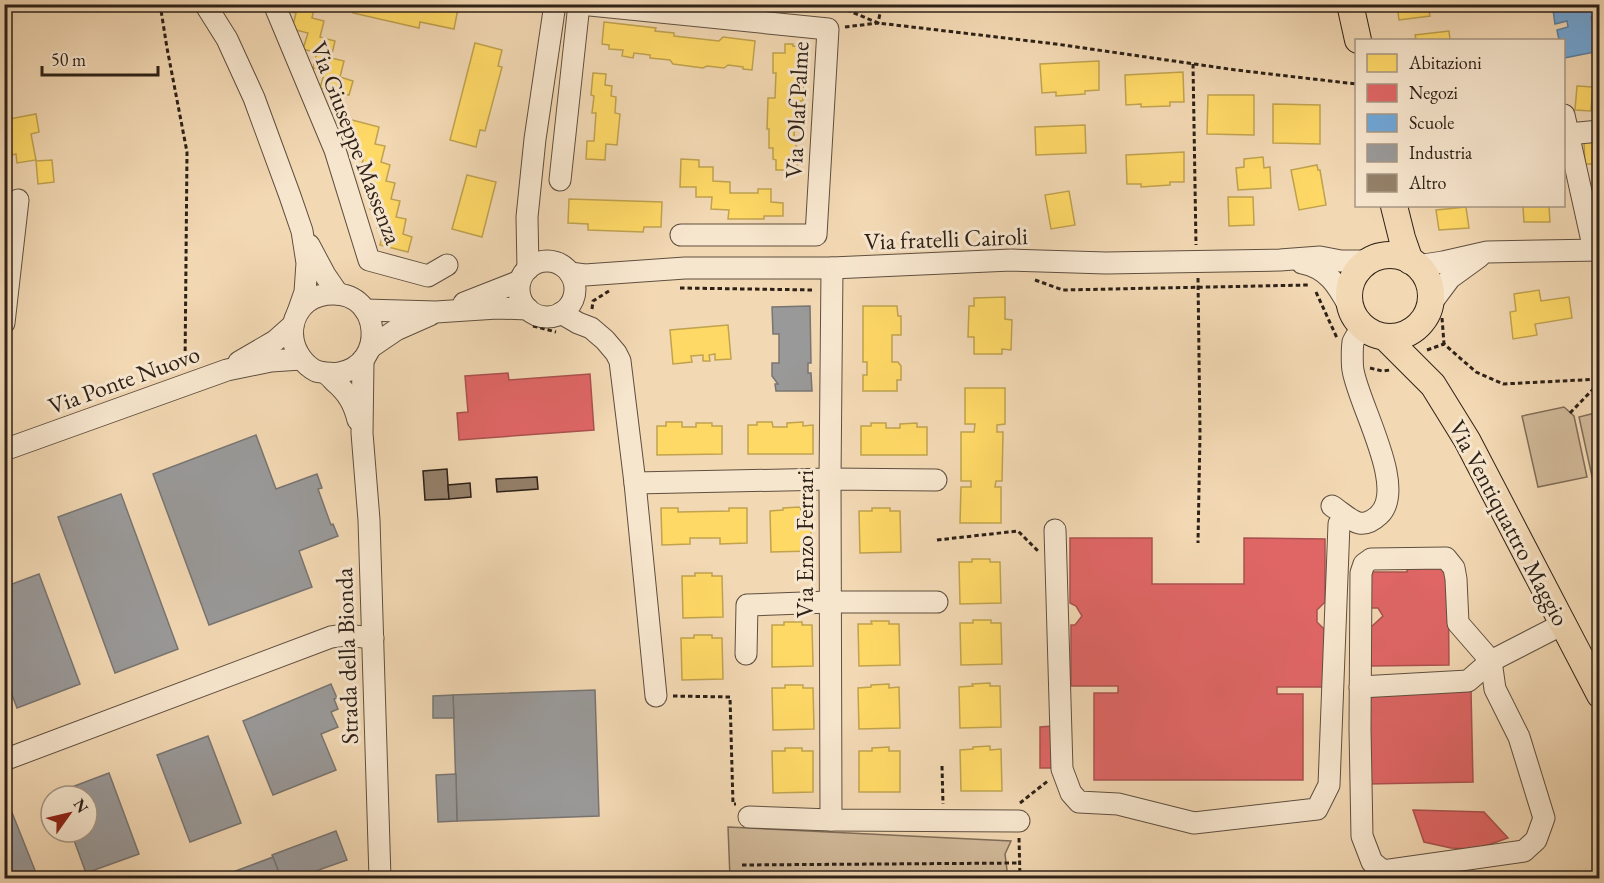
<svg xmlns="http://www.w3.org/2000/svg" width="1604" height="883" viewBox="0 0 1604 883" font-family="'EB Garamond',serif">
<rect width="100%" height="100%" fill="#f2d8b3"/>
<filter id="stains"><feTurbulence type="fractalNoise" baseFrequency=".00333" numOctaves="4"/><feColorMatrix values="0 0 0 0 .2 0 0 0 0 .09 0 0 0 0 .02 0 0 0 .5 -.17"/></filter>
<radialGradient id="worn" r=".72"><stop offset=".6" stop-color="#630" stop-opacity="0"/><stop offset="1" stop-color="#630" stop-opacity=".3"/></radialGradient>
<!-- green -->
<g fill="#d1b999" stroke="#806d58" stroke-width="1.5">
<polygon points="1564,407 1574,416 1587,477 1538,487 1522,416"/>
<polygon points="1599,412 1599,479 1593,481 1579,417"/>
<polygon points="728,827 1011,841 1005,854 1008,878 730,878"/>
</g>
<!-- homes -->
<g fill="#ffd966" stroke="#c0a24f" stroke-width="1.5">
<polygon points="284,4 315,4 312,18 324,21 320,37 335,41 331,58 344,61 340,77 353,81 349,95 320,88 325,71 313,68 317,53 303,49 308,33 292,29 296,13 283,10"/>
<polygon points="355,4 459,4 454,29 420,22 419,28 353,13"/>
<polygon points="1397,4 1428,4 1430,16 1399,20"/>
<polygon points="604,22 656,28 655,31 674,33 674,36 719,41 723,37 755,41 752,70 743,69 743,67 728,65 724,68 707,66 703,68 673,64 670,60 650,58 650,55 634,53 633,58 622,56 623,50 609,49 609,45 602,44"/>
<polygon points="1449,31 1450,40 1405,40 1416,39 1415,35"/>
<polygon points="475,43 502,50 498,66 502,67 485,131 480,130 476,147 450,140"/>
<polygon points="785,44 793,44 793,46 800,47 800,62 804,62 803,101 795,101 794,138 796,138 796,149 798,149 797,170 776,170 776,160 773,159 773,148 769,148 769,129 767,129 768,98 775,98 776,73 773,73 773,53 785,53"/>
<polygon points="1099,61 1099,90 1085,91 1085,94 1056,96 1056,92 1042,93 1040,64"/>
<polygon points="1183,72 1184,102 1170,102 1170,106 1141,107 1141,104 1126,105 1125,75"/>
<polygon points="593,73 606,74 605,85 612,86 611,96 616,97 615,113 620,114 617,145 606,144 605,160 586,159 587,141 594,141 596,113 592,113 594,96 591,95"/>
<polygon points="1577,86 1593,87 1591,111 1575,110"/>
<polygon points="1208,95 1254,95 1254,135 1207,134"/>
<polygon points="1273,104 1320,105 1320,144 1273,143"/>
<polygon points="36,114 39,132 31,134 36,160 17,163 16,154 7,156 4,142 4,120"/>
<polygon points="352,120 379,127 375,144 385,146 381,162 390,165 386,181 395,183 391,199 400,201 396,217 406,219 403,234 412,237 408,252 380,245 384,230 377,228 381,212 370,209 374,193 364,190 368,174 360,172 364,156 355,154 359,139 348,136"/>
<polygon points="1085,125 1086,153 1036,155 1035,127"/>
<polygon points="1584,142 1600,142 1600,164 1585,164"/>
<polygon points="1184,152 1184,182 1170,182 1170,185 1141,187 1141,184 1127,184 1126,155"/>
<polygon points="1263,157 1264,168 1270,167 1271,188 1238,190 1236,168 1244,167 1244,159"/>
<polygon points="681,159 699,160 699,167 713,167 713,181 730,182 730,193 758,193 758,189 771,189 771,202 783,203 783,216 764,216 764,219 728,219 729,210 711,209 712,197 696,197 696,187 680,187"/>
<polygon points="52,160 54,182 38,184 36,161"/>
<polygon points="1317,165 1318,170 1320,170 1326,205 1299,210 1291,170"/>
<polygon points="467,175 496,182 482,237 452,229"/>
<polygon points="1069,191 1075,225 1051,229 1045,195"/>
<polygon points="1228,197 1253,197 1254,225 1229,226"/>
<polygon points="569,199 662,202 661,227 644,227 643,232 588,230 588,224 568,223"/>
<polygon points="1523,206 1549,206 1550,222 1524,222"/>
<polygon points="1466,207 1469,228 1439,230 1436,210"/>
<polygon points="1539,290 1541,301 1569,297 1572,318 1535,324 1537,335 1513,339 1510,312 1516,311 1514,294"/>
<polygon points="1005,297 1005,319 1012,320 1011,350 1002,349 1002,354 974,354 974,337 968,337 969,306 974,306 974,298"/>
<polygon points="863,306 897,306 898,316 901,316 901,335 892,335 892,362 898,362 901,366 901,380 897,380 897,391 863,391 863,375 867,375 867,362 863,362"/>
<polygon points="728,325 731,359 715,360 715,354 709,355 710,361 703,361 703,355 691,356 692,362 673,364 670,330"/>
<polygon points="965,388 1005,388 1005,424 997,425 997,432 1003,432 1002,481 996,481 995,487 1001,487 1001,523 960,523 961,487 971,487 971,481 961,481 961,432 974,432 975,424 965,424"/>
<polygon points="666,422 682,422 682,427 696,427 696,423 712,423 712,426 722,426 722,454 657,455 657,426 666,426"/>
<polygon points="757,422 772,422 773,427 787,427 787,423 803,422 803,426 813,425 813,454 748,454 748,425 757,425"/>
<polygon points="871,423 886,423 886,428 900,428 900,424 917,423 917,427 927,427 927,455 861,455 861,426 871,426"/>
<polygon points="800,507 801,510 811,510 811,551 771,552 770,511 783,510 783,508"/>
<polygon points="661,508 678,508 678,512 729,511 729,508 747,508 747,543 720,544 720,538 690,538 690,544 662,545"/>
<polygon points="872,508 890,508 890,511 900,511 901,552 860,553 859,511 872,511"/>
<polygon points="972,559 990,559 990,562 1000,562 1001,603 960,604 959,562 972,562"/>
<polygon points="695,573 712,573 712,576 722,576 723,617 683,618 682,576 695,576"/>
<polygon points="973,620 991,620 991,623 1001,623 1002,664 961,665 960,623 973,623"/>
<polygon points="871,621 889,621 889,624 899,624 900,665 859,666 858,624 872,624"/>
<polygon points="784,622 802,622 802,625 812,625 813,666 772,667 772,625 784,625"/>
<polygon points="694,635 712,635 712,638 722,638 723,679 682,680 681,638 694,638"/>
<polygon points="990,683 990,686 1000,686 1001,727 960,728 959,687 973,686 972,684"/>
<polygon points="889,684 889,688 899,687 900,728 859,729 858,688 871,687 871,685"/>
<polygon points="785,685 803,685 803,688 813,688 814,729 773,730 772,688 785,688"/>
<polygon points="990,746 990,750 1001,749 1002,791 961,791 960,750 973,749 973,747"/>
<polygon points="889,747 889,751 900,751 900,792 859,792 859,751 872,751 872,748"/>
<polygon points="785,748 802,748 802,751 813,751 813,792 773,793 772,751 785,751"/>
</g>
<!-- shops -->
<g fill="#e06666" stroke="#ab514f" stroke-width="1.5">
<polygon points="508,373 509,380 590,374 594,430 459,440 457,413 468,412 465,376"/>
<polygon points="1070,538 1152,538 1152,584 1244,584 1244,538 1325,539 1325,602 1317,610 1317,622 1325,630 1325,687 1277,687 1277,694 1303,694 1303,780 1094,780 1094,693 1118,693 1118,686 1071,686 1071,625 1075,625 1082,616 1076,606 1070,603"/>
<polygon points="1407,565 1448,565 1449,665 1371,666 1371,627 1383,616 1378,608 1369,608 1368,572 1407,572"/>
<polygon points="1471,690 1473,782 1368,784 1367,692"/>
<polygon points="1052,726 1053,768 1040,768 1040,727"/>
<polygon points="1413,810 1484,812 1508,838 1488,845 1473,849 1451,848 1424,842"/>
</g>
<!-- schools -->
<polygon fill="#6fa8dc" stroke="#5c80a1" stroke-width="1.5" points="1563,4 1599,4 1600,15 1591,17 1592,21 1600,20 1600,51 1564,58 1564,40 1559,40 1557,30 1568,27 1567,21 1555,24 1553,10 1564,8"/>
<!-- industry -->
<g fill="#999" stroke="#797572" stroke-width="1.5">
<polygon points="810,306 811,363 808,363 808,373 811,373 812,391 776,391 775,384 778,384 772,376 772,363 779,363 779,334 773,334 772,307"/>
<polygon points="256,435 276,489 317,474 322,488 318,489 331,525 333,524 338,536 299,551 312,587 209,625 153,474"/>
<polygon points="121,494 178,649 115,673 58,517"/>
<polygon points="39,574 80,684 17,708 4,674 4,587"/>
<polygon points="331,684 337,698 334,699 338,709 331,712 338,727 321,734 336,770 273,795 243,721"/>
<polygon points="595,690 599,816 457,821 453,695"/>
<polygon points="453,695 454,718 433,718 433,696"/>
<polygon points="208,736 241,823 190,842 157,755"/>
<polygon points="109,773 139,854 86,873 71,832 87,832 87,796 57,796 56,793"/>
<polygon points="456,774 457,821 438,822 436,775"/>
<polygon points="11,810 38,878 4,878 4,813"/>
<polygon points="336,831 347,860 296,878 281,878 272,855"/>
<polygon points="273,857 281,878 217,878"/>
</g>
<!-- building -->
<g fill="#948069" stroke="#2e2118" stroke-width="1.5">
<polygon points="447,469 449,499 425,500 423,471"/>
<polygon points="537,477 538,489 497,492 496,479"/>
<polygon points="470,483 471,497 449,499 448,485"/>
</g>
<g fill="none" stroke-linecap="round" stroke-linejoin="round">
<defs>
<g id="minor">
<polyline points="205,4 227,39 254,98 290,196 302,231 307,263 305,292 298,312"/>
<polyline points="274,4 335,150 369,260 428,276 447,265"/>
<polyline points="580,4 828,29 816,235 681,235"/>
<polyline points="1564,115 1594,250"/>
<polyline points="1568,134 1600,131"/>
<polyline points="560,180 579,4"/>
<polyline points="309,245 325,275 338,294"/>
<circle cx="547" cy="289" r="28"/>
<path d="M 1302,263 C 1332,269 1340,291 1354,315"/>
<polyline points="1417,266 1443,262 1487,252 1600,250"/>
<polyline points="528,269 527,217 535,139 555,4"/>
<polyline points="570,273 585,275 685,268 832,268 1011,260 1106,263 1280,260 1320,257 1341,261 1369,261"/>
<polyline points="464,303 520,281"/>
<polyline points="1429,306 1450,278 1479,257"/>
<polyline points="365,310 436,312 497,308 528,309"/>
<polyline points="561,313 578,323 591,328 605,340 616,353 620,361 635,483 656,696"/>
<polyline points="4,323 18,200"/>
<polyline points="371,347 396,330 430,315"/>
<polyline points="363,360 362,433 369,520 380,878"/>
<polyline points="239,362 275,341 293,325"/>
<path d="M 326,373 C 330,373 335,374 339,373 C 387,365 381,293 333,294 C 323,294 315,296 307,302 C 296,311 291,325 293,339 C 295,352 304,365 316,371 C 319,372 322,372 325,373 C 329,375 332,379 335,382 C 348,393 354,404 358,420"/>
<polyline points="4,450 227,370 271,361 301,359"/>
<polyline points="635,483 830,479 936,480"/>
<path d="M 1332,506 C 1350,518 1360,533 1379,515 C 1408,488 1358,404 1353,370 C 1352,365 1352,348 1353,342 C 1355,337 1360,331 1363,326"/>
<polyline points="1055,530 1062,769 1071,793 1079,802 1118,804 1194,823 1317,809 1329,785 1339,524"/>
<polygon points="1446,558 1454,568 1456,579 1458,623 1491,661 1495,689 1519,737 1544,818 1536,840 1524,851 1383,871 1372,862 1362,836 1360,729 1361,573 1364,564 1371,559"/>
<polyline points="746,654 747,605 830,602 937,602"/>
<polyline points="1360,687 1468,681 1491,661 1563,624"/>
<polyline points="4,760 331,637 345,635 373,638"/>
<polyline points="749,817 831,820 1019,821"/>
<polyline points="831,820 830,479 832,268"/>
</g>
<g id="major">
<polyline points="1350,4 1358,40"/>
<polyline points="1394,206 1402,238 1410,261"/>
<circle cx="1390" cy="296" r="41"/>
<polyline points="1385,337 1433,385 1467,440 1600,695"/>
</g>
</defs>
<!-- minor casing -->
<use href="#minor" stroke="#5f4f3f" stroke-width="23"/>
<!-- major casing -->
<use href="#major" stroke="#2e2118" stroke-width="28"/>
<!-- path -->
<g stroke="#2e2118" stroke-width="3" stroke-dasharray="4.5 3" stroke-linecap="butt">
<polyline points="160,4 167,48 187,152 185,368"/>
<polyline points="833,4 878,23 1056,44 1236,70 1356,84"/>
<polyline points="845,27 878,23 882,4"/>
<polyline points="1193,64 1196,245"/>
<polyline points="1598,266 1600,274"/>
<polyline points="1198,278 1200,433 1198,543"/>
<polyline points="1035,280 1063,290 1308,285"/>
<polyline points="680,288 815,290"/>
<polyline points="1316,292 1337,338"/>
<polyline points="592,309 593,301 609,291"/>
<polyline points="1442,318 1444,344"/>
<polyline points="533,326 556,332"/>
<polyline points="1427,350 1444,344 1476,372 1503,384 1600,379"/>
<polyline points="1370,368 1382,371 1390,370"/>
<polyline points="1570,413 1600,382"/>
<polyline points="937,540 1018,531 1039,552"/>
<polyline points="673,696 730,697 733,804 736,804"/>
<polyline points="942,766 943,804"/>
<polyline points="1020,803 1049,780"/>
<polyline points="1019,838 1020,878"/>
<polyline points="742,865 1019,863"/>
</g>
<!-- minor -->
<use href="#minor" stroke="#f7e6ce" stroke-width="21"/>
<!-- major -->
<use href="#major" stroke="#f2d8b3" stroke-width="26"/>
</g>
<g text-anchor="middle" stroke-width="6" stroke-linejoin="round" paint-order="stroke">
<!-- street labels -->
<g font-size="24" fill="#2e2118" stroke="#f7e6ce">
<text transform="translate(797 110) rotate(-87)" y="8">Via Olaf Palme</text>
<text transform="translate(356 143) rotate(69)" y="8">Via Giuseppe Massenza</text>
<text transform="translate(946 239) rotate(-2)" y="8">Via fratelli Cairoli</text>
<text transform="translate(124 380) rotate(-20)" y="8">Via Ponte Nuovo</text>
<text transform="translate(1509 523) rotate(62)" y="8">Via Ventiquattro Maggio</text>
<text transform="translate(805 544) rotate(-90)" y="8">Via Enzo Ferrari</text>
<text transform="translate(347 656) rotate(-92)" y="8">Strada della Bionda</text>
</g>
</g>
<!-- margin -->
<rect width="1604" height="883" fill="none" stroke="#f2d8b3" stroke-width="24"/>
<rect x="6" y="6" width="1592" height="871" fill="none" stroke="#2e2118" stroke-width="3"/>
<rect x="12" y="12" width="1580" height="859" fill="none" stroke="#2e2118" stroke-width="1.5"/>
<!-- legend -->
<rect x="1355" y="39" width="210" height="168" fill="#f7e6ce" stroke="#a79785" stroke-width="1.5"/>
<rect x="1367" y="54" width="30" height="18" fill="#ffd966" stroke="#a79785" stroke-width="1.5"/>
<text x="1409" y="69" font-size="18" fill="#2e2118">Abitazioni</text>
<rect x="1367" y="84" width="30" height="18" fill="#e06666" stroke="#a79785" stroke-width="1.5"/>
<text x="1409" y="99" font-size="18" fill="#2e2118">Negozi</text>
<rect x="1367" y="114" width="30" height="18" fill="#6fa8dc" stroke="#a79785" stroke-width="1.5"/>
<text x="1409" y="129" font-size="18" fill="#2e2118">Scuole</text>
<rect x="1367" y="144" width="30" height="18" fill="#999999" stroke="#a79785" stroke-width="1.5"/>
<text x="1409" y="159" font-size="18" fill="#2e2118">Industria</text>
<rect x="1367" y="174" width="30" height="18" fill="#948069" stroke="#a79785" stroke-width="1.5"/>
<text x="1409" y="189" font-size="18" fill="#2e2118">Altro</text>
<!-- north arrow -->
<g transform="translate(69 814) rotate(56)"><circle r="28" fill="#f7e6ce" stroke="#a79785" stroke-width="1.5"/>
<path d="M0-4.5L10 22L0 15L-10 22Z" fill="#8f2418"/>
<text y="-9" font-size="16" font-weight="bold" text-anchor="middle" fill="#2e2118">N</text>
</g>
<!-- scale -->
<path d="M42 66v9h116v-9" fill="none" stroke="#2e2118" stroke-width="3"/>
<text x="51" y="66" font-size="18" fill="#2e2118" stroke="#f7e6ce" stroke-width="4.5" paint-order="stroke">50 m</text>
<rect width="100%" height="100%" filter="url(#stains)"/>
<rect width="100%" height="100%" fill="url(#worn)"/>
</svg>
